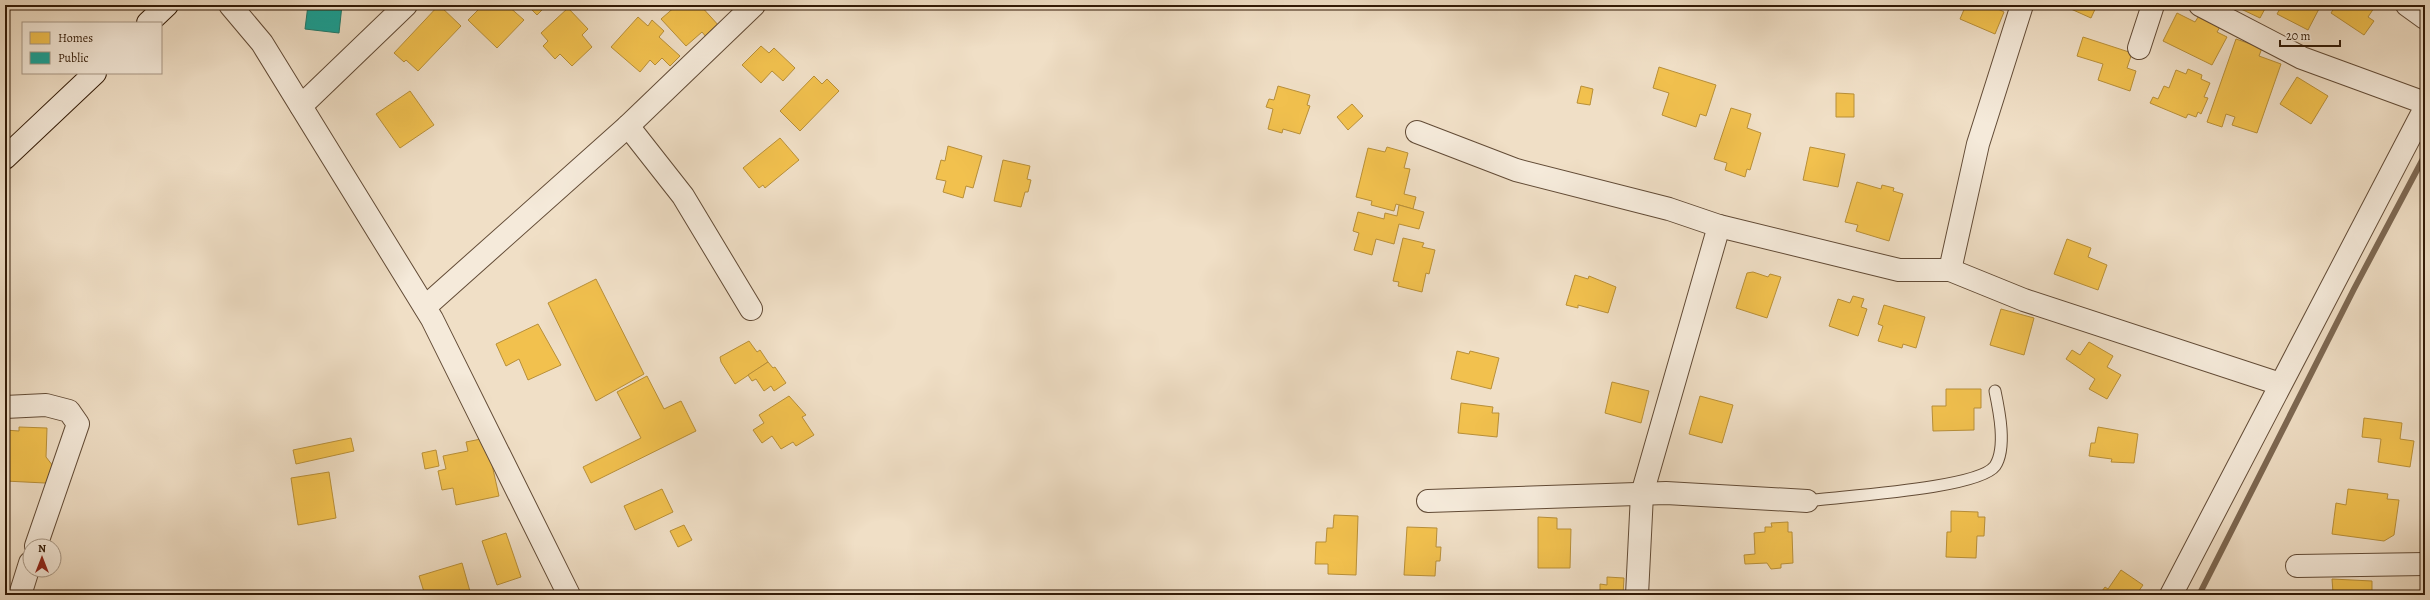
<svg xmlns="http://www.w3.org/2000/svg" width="2430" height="600" viewBox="0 0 2430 600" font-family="Alegreya,serif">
<rect width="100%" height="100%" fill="#f0dfc6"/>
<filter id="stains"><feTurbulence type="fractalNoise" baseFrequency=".005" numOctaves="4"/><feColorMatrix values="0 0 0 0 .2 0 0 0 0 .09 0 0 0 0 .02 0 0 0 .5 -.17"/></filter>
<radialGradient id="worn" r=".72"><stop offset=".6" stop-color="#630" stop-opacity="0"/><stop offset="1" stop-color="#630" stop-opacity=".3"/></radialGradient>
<!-- homes -->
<g fill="#f2c14e" stroke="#b88f38">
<polygon points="439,5 461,26 418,71 406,60 404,62 394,53"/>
<polygon points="477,5 507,5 524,20 497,48 468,20 480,8"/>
<polygon points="527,5 547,5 537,15"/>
<polygon points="677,5 700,5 720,27 707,38 702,32 686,46 661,19"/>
<polygon points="1966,5 1990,5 2004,12 1995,34 1960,19"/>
<polygon points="2062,5 2097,5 2091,18"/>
<polygon points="2243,5 2267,5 2260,18 2241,9"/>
<polygon points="2282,5 2321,5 2308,30 2277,14"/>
<polygon points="2336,5 2376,5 2368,17 2374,21 2364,35 2331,13"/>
<polygon points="568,8 588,29 582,35 592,47 572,66 560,54 555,59 543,46 548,41 541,33"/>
<polygon points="2177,13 2195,22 2200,14 2221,25 2217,32 2227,37 2212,65 2163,41"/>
<polygon points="638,17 648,26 652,20 664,31 659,37 680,56 670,66 662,58 655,65 650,60 640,72 611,47"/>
<polygon points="2083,37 2132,53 2127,68 2136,71 2130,91 2098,80 2103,64 2077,56"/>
<polygon points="2236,39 2262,48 2259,56 2281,64 2257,133 2232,125 2235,117 2226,114 2222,127 2207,122"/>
<polygon points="761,46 769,53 774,48 795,68 783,81 772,71 761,83 742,65"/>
<polygon points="1659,67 1716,85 1706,116 1700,114 1696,127 1662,115 1669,93 1653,88"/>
<polygon points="2188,69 2202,75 2201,79 2210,83 2204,97 2208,98 2201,114 2198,112 2196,117 2188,114 2186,118 2150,103 2153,97 2158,99 2164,86 2169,88 2176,70 2186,74"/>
<polygon points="814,76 822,84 827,79 839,91 800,131 780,111"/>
<polygon points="2297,77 2328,96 2311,124 2280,104"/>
<polygon points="1278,86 1310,95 1307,105 1310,106 1300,134 1283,129 1282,133 1268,129 1273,109 1266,107 1269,99 1274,100"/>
<polygon points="1581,86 1593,89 1590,105 1577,103"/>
<polygon points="410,91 434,125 400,148 376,114"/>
<polygon points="1836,93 1854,94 1854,117 1836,117"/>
<polygon points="1352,104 1363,116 1348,130 1337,117"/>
<polygon points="1731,108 1751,114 1747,128 1761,133 1750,170 1747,169 1745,177 1725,170 1727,163 1714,159"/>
<polygon points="780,138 799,160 765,188 763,185 759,188 743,168"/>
<polygon points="948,146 982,156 973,188 966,186 963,198 943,192 946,181 936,179 941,160 945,161"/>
<polygon points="1387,147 1408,153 1404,168 1410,169 1404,194 1416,197 1413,209 1396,204 1394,211 1371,205 1372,201 1356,197 1368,148 1385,152"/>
<polygon points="1810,147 1845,154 1838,187 1803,180"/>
<polygon points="1003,160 1030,166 1027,179 1031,180 1028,192 1025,192 1021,207 994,201"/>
<polygon points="1857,182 1881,189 1882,185 1894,188 1893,191 1903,194 1889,241 1856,231 1858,225 1845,222"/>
<polygon points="1399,205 1424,212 1419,229 1399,224 1394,244 1376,239 1372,255 1354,250 1359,233 1353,231 1358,212 1384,219 1385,213 1397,216"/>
<polygon points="1403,238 1424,243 1422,247 1435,250 1429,274 1426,273 1422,292 1398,286 1399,282 1393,281"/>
<polygon points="2067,239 2091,248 2088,257 2107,265 2098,290 2054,274"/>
<polygon points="1753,272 1768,277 1770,274 1781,277 1767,318 1736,308 1747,273"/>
<polygon points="1575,275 1588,279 1589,276 1616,287 1608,313 1578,305 1578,308 1566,305"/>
<polygon points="596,279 644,374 596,401 548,303"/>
<polygon points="1853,296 1864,299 1861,307 1867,309 1858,336 1829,326 1838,299 1850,303"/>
<polygon points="1884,305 1925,317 1916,348 1903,344 1902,348 1878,341 1883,326 1878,324"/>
<polygon points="2001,309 2034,318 2024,355 1990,345"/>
<polygon points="538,324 561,365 528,380 519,359 506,366 496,344"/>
<polygon points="749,341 757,352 760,350 768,362 735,384 721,362 720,357"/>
<polygon points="2089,342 2113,356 2107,367 2121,375 2107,399 2089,389 2095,379 2066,359 2072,350 2080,355"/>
<polygon points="1457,351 1469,354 1470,351 1499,358 1491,389 1451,379"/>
<polygon points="768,362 773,368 775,367 786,383 774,391 771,386 764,391 756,379 752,381 748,375"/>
<polygon points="647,376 664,409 681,401 696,431 591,483 583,467 641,438 617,392"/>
<polygon points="1612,382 1649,391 1641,423 1605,413"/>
<polygon points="1946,389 1981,389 1981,408 1974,408 1974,430 1933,431 1932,406 1946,406"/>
<polygon points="789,396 806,415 802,417 814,435 796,446 793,442 781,449 772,436 762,443 753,430 764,423 759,415"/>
<polygon points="1700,396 1733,405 1722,443 1689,434"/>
<polygon points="1461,403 1493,407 1492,413 1499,413 1497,437 1458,433"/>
<polygon points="2364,418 2402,423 2400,439 2414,441 2410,467 2378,462 2381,439 2362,437"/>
<polygon points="19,427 47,428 46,457 53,466 53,477 45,483 5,481 5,430 19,431"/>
<polygon points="2098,427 2138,434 2134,463 2111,462 2112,459 2089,456 2091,443 2095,443"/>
<polygon points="351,438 354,451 296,464 293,450"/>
<polygon points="486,438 499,496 456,505 453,488 442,490 438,471 446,469 443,456 468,451 466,442"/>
<polygon points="436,450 439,466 425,469 422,453"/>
<polygon points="329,472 336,518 298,525 291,478"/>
<polygon points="662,489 673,512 635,530 624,506"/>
<polygon points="2348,489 2388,494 2387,499 2399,500 2394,535 2384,541 2332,534 2336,503 2346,505"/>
<polygon points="1951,511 1978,512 1978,517 1985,517 1984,536 1977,536 1976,558 1946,557 1947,532 1951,532"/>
<polygon points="1334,515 1358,516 1356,575 1328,574 1328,564 1315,564 1316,542 1326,542 1327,528 1333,528"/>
<polygon points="1538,517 1557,518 1557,529 1571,529 1570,568 1538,568"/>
<polygon points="1788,522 1788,532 1792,532 1793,563 1781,564 1781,568 1771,569 1767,563 1745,564 1744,555 1755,554 1754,533 1765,532 1765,527 1772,527 1771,523"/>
<polygon points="684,525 692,540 678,547 670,531"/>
<polygon points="1407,527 1437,528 1436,547 1441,547 1440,561 1436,561 1435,576 1404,575"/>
<polygon points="506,533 521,577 497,585 482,541"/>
<polygon points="462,563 471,595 425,595 419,576"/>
<polygon points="2121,570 2143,585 2136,595 2099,595 2105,587 2108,589"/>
<polygon points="1607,577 1624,578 1623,595 1586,595 1586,591 1600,591 1600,584 1607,585"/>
<polygon points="2332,579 2372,581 2372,595 2320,595 2333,593"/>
<rect x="2412" y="592" width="13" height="3"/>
</g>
<!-- public -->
<polygon fill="#17a398" stroke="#1f7a6c" points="308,5 342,5 339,33 305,29"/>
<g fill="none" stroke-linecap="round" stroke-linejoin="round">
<!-- stream -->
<polyline stroke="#7d6852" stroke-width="6" points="2199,595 2354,289 2425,155"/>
<defs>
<path id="service" d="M 1807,501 C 1841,496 1978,489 1995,466 C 2007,448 1999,410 1995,391"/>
<g id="minor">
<polyline points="2200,5 2302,58 2425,103"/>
<polyline points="2407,5 2425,18"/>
<polyline points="2139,48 2153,5"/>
<polyline points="301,106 406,5"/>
<polyline points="628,126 683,196 751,309"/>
<polyline points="1417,132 1516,170 1669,209 1719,226 1899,270 1950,270 2024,300 2280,384"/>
<polyline points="1950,270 1978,144 2022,5"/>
<polyline points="425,307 628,126 754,5"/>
<polyline points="5,407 46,405 69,411 78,424 36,546"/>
<polyline points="1428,501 1666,493 1807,501"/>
<polyline points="2297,566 2425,564"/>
<polyline points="20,595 30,563"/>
<polyline points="1637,595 1642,494 1719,226"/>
<polyline points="2171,595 2425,108"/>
</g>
<polyline id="tertiary" points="230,5 262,43 432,319 569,595"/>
<g id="secondary">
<polyline points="148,23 167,5"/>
<polyline points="5,158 95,73"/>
</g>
</defs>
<!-- service casing -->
<use href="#service" stroke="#624b36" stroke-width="13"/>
<!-- minor casing -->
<use href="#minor" stroke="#624b36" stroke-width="24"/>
<!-- tertiary casing -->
<use href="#tertiary" stroke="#624b36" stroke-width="24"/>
<!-- secondary casing -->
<use href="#secondary" stroke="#321a06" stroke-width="24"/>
<!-- service -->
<use href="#service" stroke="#f5eada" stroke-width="11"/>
<!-- minor -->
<use href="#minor" stroke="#f5eada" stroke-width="22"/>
<!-- tertiary -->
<use href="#tertiary" stroke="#f5eada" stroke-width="22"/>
<!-- secondary -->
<use href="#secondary" stroke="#f5eada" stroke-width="22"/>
</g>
<!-- margin -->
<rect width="2430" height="600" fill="none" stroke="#f0dfc6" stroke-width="20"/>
<rect x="6" y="6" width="2418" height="588" fill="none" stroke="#321a06" stroke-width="2"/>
<rect x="10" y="10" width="2410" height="580" fill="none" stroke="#321a06"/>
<!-- legend -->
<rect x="22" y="22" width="140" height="52" fill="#f5eada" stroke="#a79785"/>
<rect x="30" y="32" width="20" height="12" fill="#f2c14e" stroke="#a79785"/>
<text x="58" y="42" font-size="12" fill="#321a06">Homes</text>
<rect x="30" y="52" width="20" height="12" fill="#17a398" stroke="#a79785"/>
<text x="58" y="62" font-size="12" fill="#321a06">Public</text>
<!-- north arrow -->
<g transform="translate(42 558)"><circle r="19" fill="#f5eada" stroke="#a79785"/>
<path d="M0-3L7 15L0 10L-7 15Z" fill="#8f2418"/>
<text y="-6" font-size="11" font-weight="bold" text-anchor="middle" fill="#321a06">N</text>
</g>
<!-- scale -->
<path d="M2280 40v6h60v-6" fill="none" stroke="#321a06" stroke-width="2"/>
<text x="2286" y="40" font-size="12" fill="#321a06" stroke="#f5eada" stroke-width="3" paint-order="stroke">20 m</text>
<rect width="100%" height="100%" filter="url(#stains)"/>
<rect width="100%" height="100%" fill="url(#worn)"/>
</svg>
